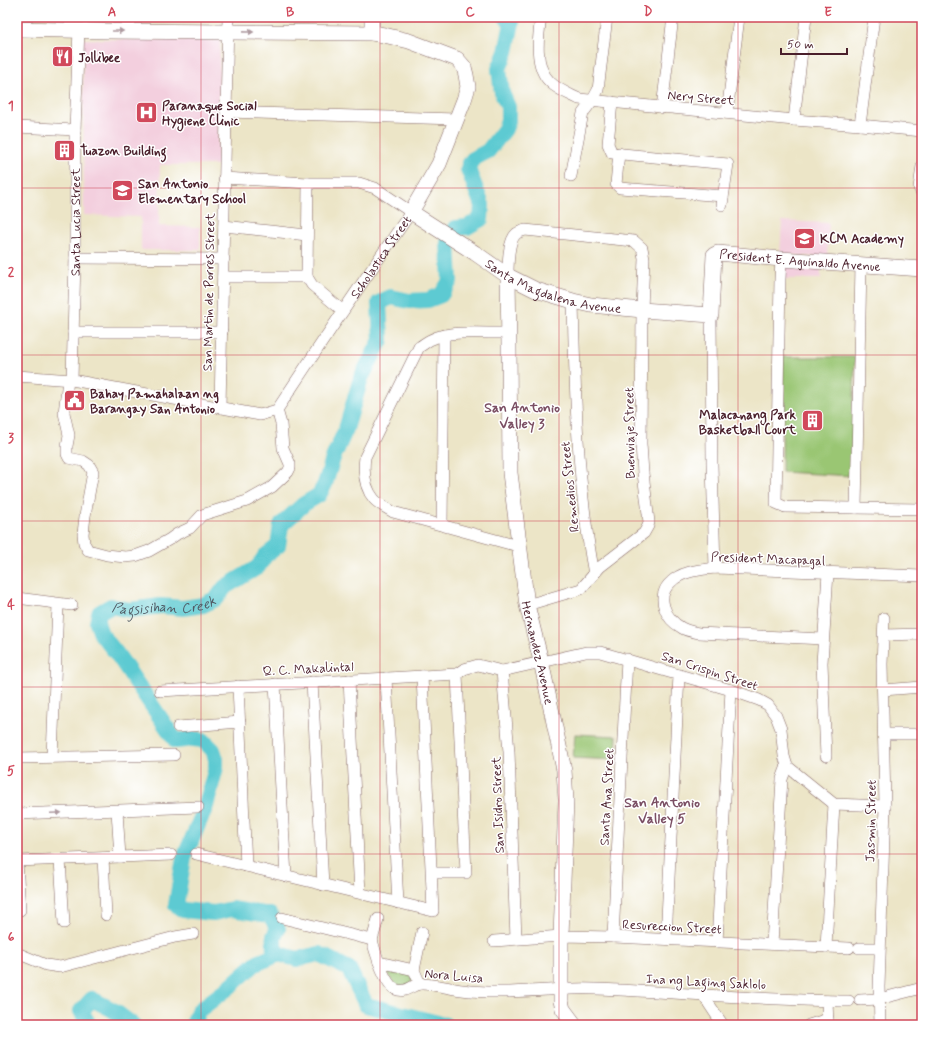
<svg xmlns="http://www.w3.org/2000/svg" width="939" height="1042" viewBox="0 0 939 1042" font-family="Mynerve,sans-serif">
<rect width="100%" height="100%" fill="#fff"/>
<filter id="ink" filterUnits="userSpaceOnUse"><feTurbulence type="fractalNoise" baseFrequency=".025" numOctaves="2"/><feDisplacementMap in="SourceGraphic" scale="8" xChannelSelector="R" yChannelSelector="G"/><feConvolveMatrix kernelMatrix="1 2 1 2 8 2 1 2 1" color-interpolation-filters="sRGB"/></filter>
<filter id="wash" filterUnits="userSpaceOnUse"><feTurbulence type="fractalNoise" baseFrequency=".012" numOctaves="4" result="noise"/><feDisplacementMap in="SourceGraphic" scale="16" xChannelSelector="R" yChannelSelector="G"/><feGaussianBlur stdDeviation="0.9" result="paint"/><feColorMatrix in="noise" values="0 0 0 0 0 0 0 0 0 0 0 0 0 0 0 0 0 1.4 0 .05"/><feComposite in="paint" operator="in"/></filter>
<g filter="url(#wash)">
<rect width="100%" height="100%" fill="#ece5c7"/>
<!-- built -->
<g fill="#f3cfde">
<polygon points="83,39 220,40 218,165 160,165 159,226 200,227 200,250 141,250 141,217 84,215"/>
<polygon points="782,221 829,223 827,258 780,254"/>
<polygon points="783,263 821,264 821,279 782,279"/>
</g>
<!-- green -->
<g fill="#9ac673" stroke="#72724f">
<polygon points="783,357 855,357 852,476 782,472"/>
<polygon points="575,734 617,736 616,760 573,758"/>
<path d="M 385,967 L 409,972 L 413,979 L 410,987 C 393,988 391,981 385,967 Z"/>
</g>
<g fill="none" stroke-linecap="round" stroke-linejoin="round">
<!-- river -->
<g stroke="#5dcad2" stroke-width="16">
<polyline points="87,1025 87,1021 81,1011 92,999 113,1010 133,1025"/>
<polyline points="193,1025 198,1011 227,989 255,964 279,954"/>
<path id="s1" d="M 446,1025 L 366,1005 L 349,969 L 319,954 L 297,959 L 279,954 L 274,948 L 274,936 L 278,929 L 270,915 L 232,909 L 214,913 L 183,910 L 176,905 L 184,858 L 206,806 L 216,767 L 216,759 L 213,750 L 203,740 L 193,739 L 176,741 L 117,654 L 101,634 L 97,623 L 99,613 L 111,606 L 130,610 L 161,606 L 183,608 L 203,605 L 217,598 L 225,587 L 258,567 L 265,556 L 278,546 L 281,525 L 304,504 L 319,495 L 325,484 L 333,458 L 346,429 L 361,378 L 381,340 L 379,303 L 391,297 L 409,301 L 428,300 L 441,295 L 450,281 L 448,243 L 456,228 L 467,227 L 481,219 L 482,205 L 468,169 L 469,165 L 473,159 L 488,151 L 505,129 L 508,121 L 508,107 L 502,93 L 499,69 L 506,52 L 512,23 L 506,17"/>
</g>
</g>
</g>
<g filter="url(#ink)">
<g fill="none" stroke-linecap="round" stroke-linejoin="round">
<defs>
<g id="street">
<path d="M 541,17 C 538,37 534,67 550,82 C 558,90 569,94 579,99 L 794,120 L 860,125 L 922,131"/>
<polyline points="612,102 608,144 612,153 728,164 722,205"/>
<polyline points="662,108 673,17"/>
<polyline points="226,112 456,119"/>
<polyline points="727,113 739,17"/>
<polyline points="794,120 806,17"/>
<polyline points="860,125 874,17"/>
<polyline points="17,127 75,130"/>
<polyline points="619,153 616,184 620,188 723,196"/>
<polyline points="922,166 919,188 922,193"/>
<polyline points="571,176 583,113 592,101 598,90 607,17"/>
<polyline points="224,226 307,235"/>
<polyline points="75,258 224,259"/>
<polyline points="781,259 780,279 776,503 785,507 922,509"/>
<path d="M 508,276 C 508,265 508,241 516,234 C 518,232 523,231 525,230 L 634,241 L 642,248 L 644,258 L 642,310 L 641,444 L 643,473 L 649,522 L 648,526 L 644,533 L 600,567 L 581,589 L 527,605"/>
<polyline points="223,277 307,277 312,285 343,311"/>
<polyline points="307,277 308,183"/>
<path d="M 573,301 C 575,392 577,484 594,574"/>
<polyline points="711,315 712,464 715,568"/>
<polyline points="73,332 222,332"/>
<path d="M 509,333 C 486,334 451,329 430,340 C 426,342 423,345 419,347 L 365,457 C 363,472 364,487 374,499 C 378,504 387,508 393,512 L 518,546"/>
<path id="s2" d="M 17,376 L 72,380 L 260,415 L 277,410 C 321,343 366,277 411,212 L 375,188 L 359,183 L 308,183 L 224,178"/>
<polyline points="68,380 64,413 69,435 67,446 67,454 69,458 83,461 89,465 93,472 85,516 83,534 84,543 88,550 107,555 125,557 135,556 149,551 170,539 177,534 190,528 202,515 247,501 272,487 288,472 290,468 290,464 283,448 281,424 277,410"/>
<path id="s3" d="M 72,380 L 75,258 L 75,130 L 79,29"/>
<polyline points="220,408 228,17"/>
<polyline points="856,508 861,265"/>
<polyline points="442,525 444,335"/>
<polyline points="17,598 72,605"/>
<polyline points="884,635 922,634"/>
<path d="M 823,639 L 699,633 C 694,632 687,631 682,628 C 665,619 655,596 671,582 C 682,571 700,570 715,568 L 922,576"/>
<polyline points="502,671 509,752 516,939"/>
<polyline points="457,674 464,669 478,665 502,671 586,652 600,652 731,690 759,700 768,705 776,716 781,729 784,756 787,766 834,804 885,806"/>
<polyline points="386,678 398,903"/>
<polyline points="349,680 360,893"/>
<polyline points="312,682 323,885"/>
<polyline points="275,684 286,876"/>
<polyline points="238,686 246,866"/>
<polyline points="883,690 922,687"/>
<polyline points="160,691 457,674"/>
<polyline points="178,727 240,722"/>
<polyline points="884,734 922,734"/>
<polyline points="826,756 822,663 828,573"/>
<polyline points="52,757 58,604"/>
<polyline points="17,758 174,755"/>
<polyline points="117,811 120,857"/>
<polyline points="17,814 198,807"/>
<polyline points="196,854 433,911 422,676"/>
<polyline points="103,858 106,915"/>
<polyline points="60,860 64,923"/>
<polyline points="17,861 171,855"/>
<polyline points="17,862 20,910"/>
<polyline points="432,873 466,873 457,674"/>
<path d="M 282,918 L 372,940 C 375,951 384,983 395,989 C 406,994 411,985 420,984 C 430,983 452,989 462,990 C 506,996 551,987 595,989 C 680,992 765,1001 849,1001"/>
<polyline points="613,937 627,659"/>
<polyline points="666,939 679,675"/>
<polyline points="372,940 378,919"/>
<polyline points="494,941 561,936 613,937 849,948"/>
<polyline points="717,942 731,690"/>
<polyline points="772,944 782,779 787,766"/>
<polyline points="826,947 834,804"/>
<polyline points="859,948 880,948"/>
<polyline points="17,953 46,965 60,967 175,937 193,934"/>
<polyline points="379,962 414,970"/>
<polyline points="420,984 414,970 422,932"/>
<polyline points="703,995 723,1025"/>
<polyline points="860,1000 879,999 922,988"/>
<polyline points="827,1001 828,1025"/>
<polyline points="809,1025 828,1019"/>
<polyline points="880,1025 879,987 885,806 882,664 884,618"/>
</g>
<g id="secondary">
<path id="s4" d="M 17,29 L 108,31 L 372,33 L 384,35 L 409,41 L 457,59 L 464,67 L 466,75 L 468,87 L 464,100 L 439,164 L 411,212 L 475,253 L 508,276 L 536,290 L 573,301 L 591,305 L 642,310 L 711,315 L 714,255 L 718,253 L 781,259 L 922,269"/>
<polyline points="372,33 372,17"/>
<path id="s5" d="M 508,276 L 509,346 L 510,473 L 527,605 L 541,661 L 564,770 L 566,800 L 561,936 L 561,1001 L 563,1009 L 575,1025"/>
</g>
</defs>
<!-- street casing -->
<use href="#street" stroke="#836462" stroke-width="12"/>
<!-- secondary casing -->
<use href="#secondary" stroke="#836462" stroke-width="16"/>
<!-- street -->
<use href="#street" stroke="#fff" stroke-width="11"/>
<!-- secondary -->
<use href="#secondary" stroke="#fff" stroke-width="15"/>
</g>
<!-- one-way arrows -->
<defs><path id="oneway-solid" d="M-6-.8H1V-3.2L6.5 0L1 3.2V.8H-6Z"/></defs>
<g fill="#ae9aa0">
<use href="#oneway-solid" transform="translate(118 31)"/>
<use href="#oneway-solid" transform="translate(248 32) rotate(1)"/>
<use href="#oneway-solid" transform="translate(56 813) rotate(-2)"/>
</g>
</g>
<!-- grid -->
<path fill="none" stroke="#d1495b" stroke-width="1" stroke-opacity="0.55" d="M 201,17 L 201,1025M 380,17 L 380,1025M 559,17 L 559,1025M 738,17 L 738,1025M 17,188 L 922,188M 17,355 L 922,355M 17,521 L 922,521M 17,687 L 922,687M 17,854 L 922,854"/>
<!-- icons -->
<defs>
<symbol id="restaurant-square" viewBox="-11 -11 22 22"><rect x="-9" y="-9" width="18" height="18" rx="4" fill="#d1495b" stroke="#fff"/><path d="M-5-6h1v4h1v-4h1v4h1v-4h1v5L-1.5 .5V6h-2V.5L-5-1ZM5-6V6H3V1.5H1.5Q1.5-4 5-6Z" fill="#fff"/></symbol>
<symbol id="hospital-square" viewBox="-11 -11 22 22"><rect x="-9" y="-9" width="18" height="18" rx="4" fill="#d1495b" stroke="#fff"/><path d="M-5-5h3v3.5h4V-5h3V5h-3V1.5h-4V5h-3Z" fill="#fff"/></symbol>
<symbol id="building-square" viewBox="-11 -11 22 22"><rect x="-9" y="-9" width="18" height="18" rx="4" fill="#d1495b" stroke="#fff"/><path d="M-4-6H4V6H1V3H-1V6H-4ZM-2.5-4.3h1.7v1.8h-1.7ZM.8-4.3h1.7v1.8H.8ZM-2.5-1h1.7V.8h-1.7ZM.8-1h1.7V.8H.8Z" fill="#fff"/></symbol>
<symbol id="school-square" viewBox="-11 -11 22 22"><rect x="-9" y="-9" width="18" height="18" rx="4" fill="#d1495b" stroke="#fff"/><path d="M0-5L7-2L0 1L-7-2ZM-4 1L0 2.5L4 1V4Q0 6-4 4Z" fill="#fff"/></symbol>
<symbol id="civic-square" viewBox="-11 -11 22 22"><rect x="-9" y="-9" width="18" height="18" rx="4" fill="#d1495b" stroke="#fff"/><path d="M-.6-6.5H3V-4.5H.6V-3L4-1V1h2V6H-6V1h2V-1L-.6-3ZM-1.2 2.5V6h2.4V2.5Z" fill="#fff"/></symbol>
</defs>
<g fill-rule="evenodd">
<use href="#restaurant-square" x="50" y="44" width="25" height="25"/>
<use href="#hospital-square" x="134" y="100" width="25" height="25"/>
<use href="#building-square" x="52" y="138" width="25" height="25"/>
<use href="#school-square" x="110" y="178" width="25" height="25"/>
<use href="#school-square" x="792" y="226" width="25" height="25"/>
<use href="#civic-square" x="62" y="388" width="25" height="25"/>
<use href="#building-square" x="800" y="408" width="25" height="25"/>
</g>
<g text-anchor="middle" stroke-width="3" stroke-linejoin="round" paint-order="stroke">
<!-- poi labels -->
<g font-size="13" font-weight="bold" fill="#4a1f2b" stroke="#fff" text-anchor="start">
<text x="78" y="62">Jollibee</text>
<text x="162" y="110">Paranaque Social<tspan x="162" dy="15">Hygiene Clinic</tspan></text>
<text x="80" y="155">Tuazon Building</text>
<text x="138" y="188">San Antonio<tspan x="138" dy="15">Elementary School</tspan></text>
<text x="820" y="243">KCM Academy</text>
<text x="90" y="398">Bahay Pamahalaan ng<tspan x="90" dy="15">Barangay San Antonio</tspan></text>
<text x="796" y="419" text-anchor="end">Malacanang Park<tspan x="796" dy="15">Basketball Court</tspan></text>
</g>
<!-- street labels -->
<g font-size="13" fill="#4a1f2b" stroke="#fff">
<text transform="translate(701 97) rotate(5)" y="5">Nery Street</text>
<text dy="5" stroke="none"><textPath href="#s3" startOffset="158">Santa Lucia Street</textPath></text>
<text dy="5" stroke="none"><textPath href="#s2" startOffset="449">Scholastica Street</textPath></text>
<text dy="5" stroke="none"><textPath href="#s4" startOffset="1085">President E. Aguinaldo Avenue</textPath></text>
<text dy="5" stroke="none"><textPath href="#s4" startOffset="776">Santa Magdalena Avenue</textPath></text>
<text transform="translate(208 292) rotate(-89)" y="5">San Martin de Porres Street</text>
<text transform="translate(629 433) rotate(-91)" y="5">Buenviaje Street</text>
<text transform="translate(569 487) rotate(-96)" y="5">Remedios Street</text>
<text transform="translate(768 558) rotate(2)" y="5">President Macapagal</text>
<text dy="5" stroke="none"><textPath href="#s5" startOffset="379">Hernandez Avenue</textPath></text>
<text transform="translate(308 668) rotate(-3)" y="5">Q. C. Makalintal</text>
<text transform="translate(710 670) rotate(18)" y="5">San Crispin Street</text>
<text transform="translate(606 797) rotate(-87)" y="5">Santa Ana Street</text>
<text transform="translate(497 805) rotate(-92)" y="5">San Isidro Street</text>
<text transform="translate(870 821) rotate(-89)" y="5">Jasmin Street</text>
<text transform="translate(672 926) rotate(3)" y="5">Resureccion Street</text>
<text transform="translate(454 975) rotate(5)" y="5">Nora Luisa</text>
<text transform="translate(706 981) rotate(3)" y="5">Ina ng Laging Saklolo</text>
</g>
<!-- neighbourhood labels -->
<g font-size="14" font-weight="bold" fill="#7b4f64" stroke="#fff">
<text x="522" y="412">San Antonio<tspan x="522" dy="16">Valley 3</tspan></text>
<text x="662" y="807">San Antonio<tspan x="662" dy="16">Valley 5</tspan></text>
</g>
<!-- water labels -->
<g font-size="14" font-style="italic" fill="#515b65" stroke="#fff">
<text dy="5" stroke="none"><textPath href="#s1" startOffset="761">Pagsisihan Creek</textPath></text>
</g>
</g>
<!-- margin -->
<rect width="939" height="1042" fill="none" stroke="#fff" stroke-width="44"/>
<!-- scale -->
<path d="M781 48v6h66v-6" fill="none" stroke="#4a1f2b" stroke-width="2"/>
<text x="787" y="48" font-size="12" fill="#4a1f2b" stroke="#ffffff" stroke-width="3" paint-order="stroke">50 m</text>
<rect x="22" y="22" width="895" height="998" fill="none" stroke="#d1495b" stroke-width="1.5"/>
<g font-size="13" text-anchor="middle" font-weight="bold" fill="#d1495b">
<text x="112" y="16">A</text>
<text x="290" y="16">B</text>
<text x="470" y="16">C</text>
<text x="648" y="16">D</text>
<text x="828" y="16">E</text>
<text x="11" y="110">1</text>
<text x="11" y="276">2</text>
<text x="11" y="442">3</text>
<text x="11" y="609">4</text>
<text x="11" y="775">5</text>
<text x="11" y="941">6</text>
</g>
</svg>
